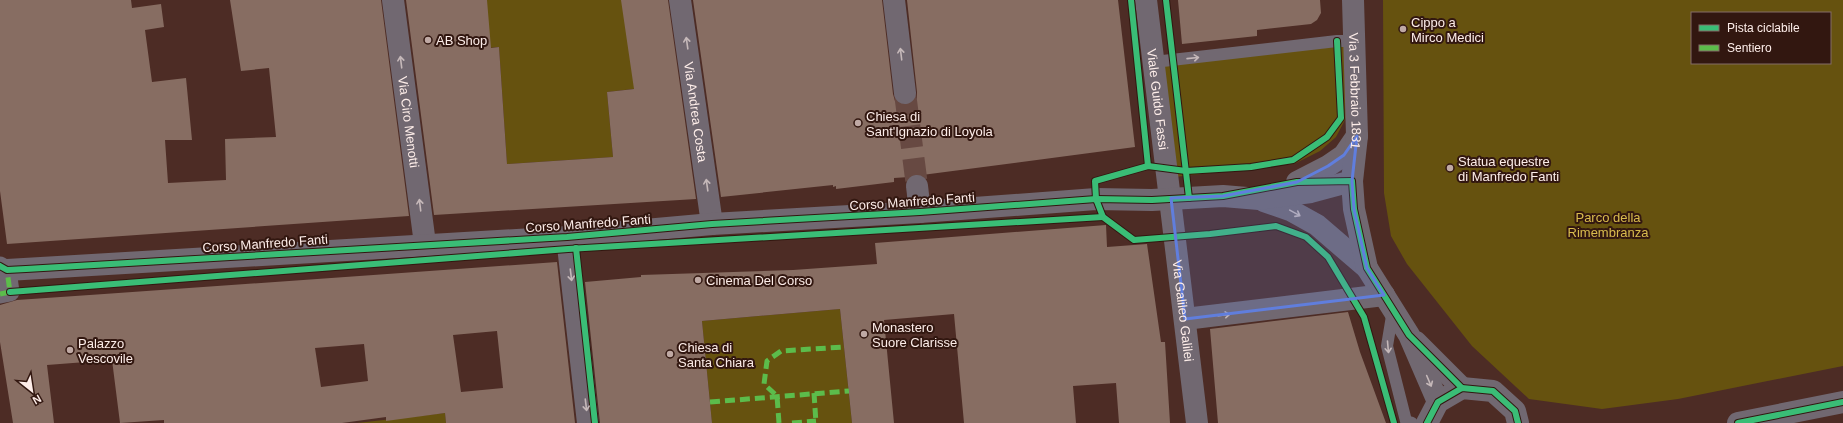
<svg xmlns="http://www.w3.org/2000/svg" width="1843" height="423" viewBox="0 0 1843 423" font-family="Arial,sans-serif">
<rect width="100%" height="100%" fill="#4d2c25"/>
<!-- green -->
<g fill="#66520f" fill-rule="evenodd">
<polygon points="452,0 623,0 650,87 607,92 613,157 507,164 499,47 464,50"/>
<path d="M 1383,0 L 1843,0 L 1843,366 L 1678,399 L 1602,409 L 1529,399 L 1472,346 L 1407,264 L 1391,236 L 1384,193 ZM 1692,13 L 1830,13 L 1830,63 L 1692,63 Z"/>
<polygon points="1344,46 1346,118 1336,137 1320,151 1294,164 1174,177 1161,64"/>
<polygon points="840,309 852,423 712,423 702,321"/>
<polygon points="445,413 446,423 357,423"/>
</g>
<!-- building -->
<g fill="#876d62" fill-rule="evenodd">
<polygon points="0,0 131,0 132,8 161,4 164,27 145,30 152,82 186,78 192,140 165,140 168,183 226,180 225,139 276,137 269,68 241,71 230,0 381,0 409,216 7,244 0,191"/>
<polygon points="406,0 487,0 491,48 499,47 507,164 613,157 607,92 634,89 621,0 668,0 696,199 434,215"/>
<polygon points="693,0 882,0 893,94 895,101 900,105 906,105 913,103 917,98 917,92 907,0 1118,0 1135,147 922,175 915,174 909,177 894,178 894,182 861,186 836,189 836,186 833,187 833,185 721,197"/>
<polygon points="1178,0 1320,0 1321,13 1317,20 1311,24 1257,30 1257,36 1182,44"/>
<polygon points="1106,225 1107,247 1147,244 1161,342 1165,342 1170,423 1119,423 1116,383 1073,386 1076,423 964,423 954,314 884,320 894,423 852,423 840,309 702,321 712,423 600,423 585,282 641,277 641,275 793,270 877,264 875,243"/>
<path d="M 557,262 L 575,423 L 446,423 L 445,413 L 386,421 L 386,417 L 342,423 L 164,423 L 164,420 L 120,423 L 112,360 L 47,365 L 54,423 L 13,423 L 0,342 L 0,305 L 17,300 L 104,294 ZM 497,331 L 503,388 L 461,392 L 453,335 ZM 364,344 L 368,381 L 321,387 L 315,348 Z"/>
<polygon points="1348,312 1360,352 1386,423 1218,423 1210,329"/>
</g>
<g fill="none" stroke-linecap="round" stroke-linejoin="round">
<!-- minor-tunnel -->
<polyline stroke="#674942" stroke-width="22" stroke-dasharray="22 11" stroke-linecap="butt" points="905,93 917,186"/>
<!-- service -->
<g stroke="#716871" stroke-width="12">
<polyline points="1154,62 1337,41 1354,41"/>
<polyline points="1393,310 1387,346 1406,421 1412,423"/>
</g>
<!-- pedestrian -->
<polyline stroke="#716871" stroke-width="19" points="0,266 7,270 10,292 0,294"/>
<!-- minor -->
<g stroke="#716871" stroke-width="22">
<path id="s1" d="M 393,0 L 425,244"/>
<path id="s2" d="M 680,0 L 712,224"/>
<polyline points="894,0 905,93"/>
<path id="s3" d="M 1146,0 L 1197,423"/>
<polyline points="1297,182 1328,166 1344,155 1357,136"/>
<polyline points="917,186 920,212"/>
<polyline points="1264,201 1290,210 1317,225 1367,268"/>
<polyline points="567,237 588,423"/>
<polyline points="7,270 567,237 712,224 920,212 1096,199 1152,200 1223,196 1259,199 1311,192 1352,181"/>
<polyline points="1185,319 1384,295"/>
</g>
<!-- tertiary -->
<g stroke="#716871" stroke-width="22">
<path id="s4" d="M 1353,0 L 1357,136 L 1352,181 L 1354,209 L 1367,268 L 1409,335 L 1438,402"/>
<polyline points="1416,342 1462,388"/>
<polyline points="1427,423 1438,402 1462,388 1493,391 1515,411 1518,423"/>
<polyline points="1738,423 1843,402"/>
</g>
<!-- quiet -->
<g stroke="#5cbc4b" stroke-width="5" stroke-dasharray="10 5" stroke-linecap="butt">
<polyline points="0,294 10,292 7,270 4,268"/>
<polyline points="814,393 816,423"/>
<polyline points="710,402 849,391"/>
<polyline points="779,423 777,396 764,384 767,361 781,351 844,347"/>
<polyline points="792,423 816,421"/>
</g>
<defs>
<g id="cycleway">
<polyline points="1131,0 1148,166"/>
<polyline points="1166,0 1189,198"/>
<polyline points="1103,217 1134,240 1210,234 1276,226 1306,237 1328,257 1364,317 1394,423"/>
<polyline points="576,248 595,423"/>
<polyline points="0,266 7,270 26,269 567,237 712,224 920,212 1096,199 1152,200 1223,196 1297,182 1352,181 1354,209 1367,268 1409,335 1462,388"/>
<polyline points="10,292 568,249 1103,217 1096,199 1095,181 1148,166 1186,171 1251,167 1293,160 1327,137 1341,118 1337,41"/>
<polyline points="1427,423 1438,402 1462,388 1493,391 1515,411 1518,423"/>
<polyline points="1738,423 1843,402"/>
</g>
</defs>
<!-- cycleway casing -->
<use href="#cycleway" stroke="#321710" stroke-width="8"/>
<!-- cycleway -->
<use href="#cycleway" stroke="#3abd76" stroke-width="6"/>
</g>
<!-- one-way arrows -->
<defs><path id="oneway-shaft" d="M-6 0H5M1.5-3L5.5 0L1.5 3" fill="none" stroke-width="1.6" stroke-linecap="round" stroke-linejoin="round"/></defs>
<g stroke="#c5b8b9">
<use href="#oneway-shaft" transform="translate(687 43) rotate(-98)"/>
<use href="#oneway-shaft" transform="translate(901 54) rotate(-97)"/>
<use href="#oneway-shaft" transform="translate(1193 58) rotate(-6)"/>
<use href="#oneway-shaft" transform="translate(401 62) rotate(-97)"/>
<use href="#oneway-shaft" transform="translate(707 185) rotate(-98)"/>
<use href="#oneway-shaft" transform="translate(420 205) rotate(-97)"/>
<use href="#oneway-shaft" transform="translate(1295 213) rotate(29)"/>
<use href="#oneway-shaft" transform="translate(571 275) rotate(83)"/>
<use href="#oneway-shaft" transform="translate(1224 315) rotate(-7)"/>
<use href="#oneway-shaft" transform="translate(1388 347) rotate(85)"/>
<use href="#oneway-shaft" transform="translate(1429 381) rotate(67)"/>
<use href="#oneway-shaft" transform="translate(586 405) rotate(83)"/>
</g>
<!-- marked area -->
<path fill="#607edd" fill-opacity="0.2" stroke="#607edd" stroke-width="3" stroke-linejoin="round" d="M 1357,136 L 1352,181 L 1354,209 L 1367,268 L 1384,295 L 1185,319 L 1171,198 L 1223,196 L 1297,182 L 1328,166 L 1344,155 Z"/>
<!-- markers -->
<g fill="#bfa9a4" stroke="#321710" stroke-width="1.5">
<circle cx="1403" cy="29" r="4"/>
<circle cx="428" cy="40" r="4"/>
<circle cx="858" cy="123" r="4"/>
<circle cx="1450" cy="168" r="4"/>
<circle cx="698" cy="280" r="4"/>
<circle cx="864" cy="334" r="4"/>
<circle cx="70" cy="350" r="4"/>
<circle cx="670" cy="354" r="4"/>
</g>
<g text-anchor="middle" stroke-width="4" stroke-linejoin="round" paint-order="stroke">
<!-- poi labels -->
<g font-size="13" fill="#fdede9" stroke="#321710" text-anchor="start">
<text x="1411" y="27">Cippo a<tspan x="1411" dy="15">Mirco Medici</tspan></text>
<text x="436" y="45">AB Shop</text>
<text x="866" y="121">Chiesa di<tspan x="866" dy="15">Sant'Ignazio di Loyola</tspan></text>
<text x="1458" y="166">Statua equestre<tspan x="1458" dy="15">di Manfredo Fanti</tspan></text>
<text x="706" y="285">Cinema Del Corso</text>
<text x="872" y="332">Monastero<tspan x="872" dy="15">Suore Clarisse</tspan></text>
<text x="78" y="348">Palazzo<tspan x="78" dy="15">Vescovile</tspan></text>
<text x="678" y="352">Chiesa di<tspan x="678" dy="15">Santa Chiara</tspan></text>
</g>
<!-- street labels -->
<g font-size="13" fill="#fdede9" stroke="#321710">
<text dy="5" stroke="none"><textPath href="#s4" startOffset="91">Via 3 Febbraio 1831</textPath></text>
<text dy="5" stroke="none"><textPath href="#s3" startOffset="100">Viale Guido Fassi</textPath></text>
<text dy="5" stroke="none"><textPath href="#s2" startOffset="113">Via Andrea Costa</textPath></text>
<text dy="5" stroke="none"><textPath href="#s1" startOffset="123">Via Ciro Menotti</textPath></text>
<text transform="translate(912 201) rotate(-4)" y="5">Corso Manfredo Fanti</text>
<text transform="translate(588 223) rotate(-4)" y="5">Corso Manfredo Fanti</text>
<text transform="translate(265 243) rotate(-4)" y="5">Corso Manfredo Fanti</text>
<text dy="5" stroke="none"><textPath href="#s3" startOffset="313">Via Galileo Galilei</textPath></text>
</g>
<!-- park labels -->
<g font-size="13" fill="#d9bc4e" stroke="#321710">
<text x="1608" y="222">Parco della<tspan x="1608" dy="15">Rimembranza</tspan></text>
</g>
</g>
<!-- legend -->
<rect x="1691" y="12" width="140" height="52" fill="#321710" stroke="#836d67"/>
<rect x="1699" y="25" width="20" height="6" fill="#3abd76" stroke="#836d67"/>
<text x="1727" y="32" font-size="12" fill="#fdede9">Pista ciclabile</text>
<rect x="1699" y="45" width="20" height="6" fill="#5cbc4b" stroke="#836d67"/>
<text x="1727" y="52" font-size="12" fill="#fdede9">Sentiero</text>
<!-- north arrow -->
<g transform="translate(32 391) rotate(150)" stroke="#321710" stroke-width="3" paint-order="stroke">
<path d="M0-3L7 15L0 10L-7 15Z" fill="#fdede9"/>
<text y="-6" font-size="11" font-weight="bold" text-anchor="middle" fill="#fdede9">N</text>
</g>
</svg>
